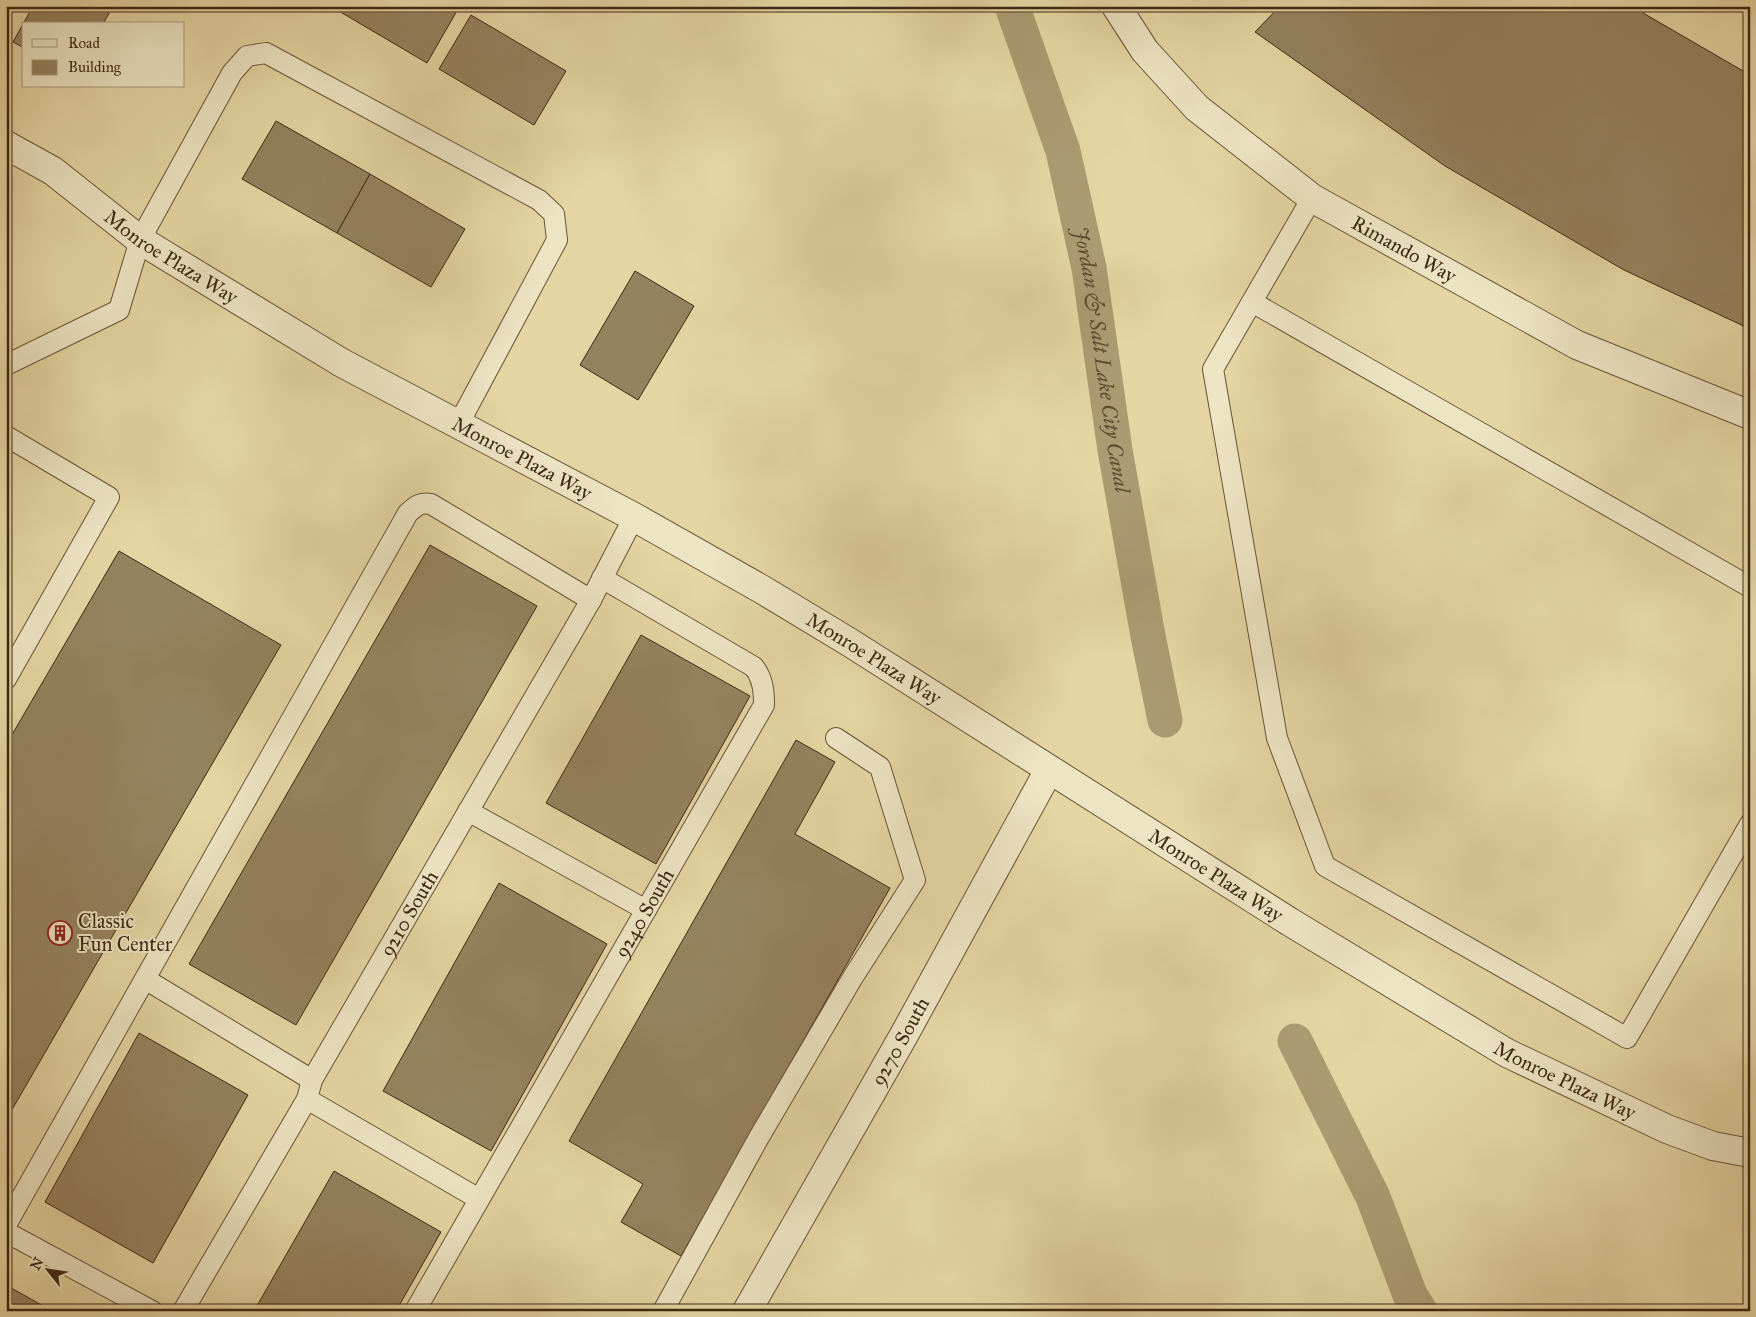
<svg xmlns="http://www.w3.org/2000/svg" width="1756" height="1317" viewBox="0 0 1756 1317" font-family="'IM FELL Great Primer',serif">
<rect width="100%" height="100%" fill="#e4d5a2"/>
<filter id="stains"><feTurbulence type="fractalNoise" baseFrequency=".004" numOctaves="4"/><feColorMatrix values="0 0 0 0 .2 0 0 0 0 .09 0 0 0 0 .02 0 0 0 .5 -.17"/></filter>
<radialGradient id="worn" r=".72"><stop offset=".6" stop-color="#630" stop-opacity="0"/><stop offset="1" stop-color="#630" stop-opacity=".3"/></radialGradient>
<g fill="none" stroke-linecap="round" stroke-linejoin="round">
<!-- canal -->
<g stroke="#ac9a72" stroke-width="35">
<path id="s1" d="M 1012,6 L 1063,151 L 1089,268 L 1115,450 L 1148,636 L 1165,720"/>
<polyline points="1295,1041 1373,1197 1410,1295 1420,1311"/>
</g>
</g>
<!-- building -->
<g fill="#95825e" stroke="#402814">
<polygon points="33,6 113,6 103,24 24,24 24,48 13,42"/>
<polygon points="454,6 458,9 427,63 332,7"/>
<polygon points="1280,6 1631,6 1750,75 1750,329 1624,270 1445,166 1255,32"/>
<polygon points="471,15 566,71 534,125 439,69"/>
<polygon points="276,121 370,174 337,233 242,179"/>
<polygon points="370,174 465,229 431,287 337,233"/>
<polygon points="635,271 694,306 638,400 580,365"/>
<polygon points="430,545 537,606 296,1025 189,964"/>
<polygon points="119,551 281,645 6,1120 6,745"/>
<polygon points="641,635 750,696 656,864 546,803"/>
<polygon points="796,740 835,762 795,834 890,888 681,1256 621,1222 643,1184 569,1141"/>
<polygon points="499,883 607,944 491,1151 383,1091"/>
<polygon points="139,1033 248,1095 153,1263 45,1202"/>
<polygon points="334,1171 441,1232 396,1311 254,1311"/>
<polygon points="6,1285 52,1311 6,1311"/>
</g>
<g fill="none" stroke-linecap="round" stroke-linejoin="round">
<defs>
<g id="lane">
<polyline points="1312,198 1213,369 1277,738 1325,866 1627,1038 1750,824"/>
<polyline points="1252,302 1750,587"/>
<polyline points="6,365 119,310 140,240 232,73 247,56 266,53 539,200 554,214 557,240 458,425"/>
<polyline points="6,436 109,497 6,679"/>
<polyline points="468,811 646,910"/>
<polyline points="145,979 312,1080"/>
<polyline points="307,1099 479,1199"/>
<path d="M 6,1225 L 408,513 C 416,506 420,502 431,504 L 591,600"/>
<polyline points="6,1232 152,1311"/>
<path id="s2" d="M 183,1311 L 307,1099 L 312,1080 L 591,600 L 634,517"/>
<path id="s3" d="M 415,1311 L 764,705 C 764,691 763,679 754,667 L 602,578"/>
<polyline points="663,1311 758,1139 853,977 915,880 880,767 836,738"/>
</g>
<g id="street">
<path id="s4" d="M 1116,6 L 1145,51 L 1197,108 L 1312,198 L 1577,345 L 1750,415"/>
<path id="s5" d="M 6,145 L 53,171 L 140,240 L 342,363 L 634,517 L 763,590 L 849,642 L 1290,922 L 1507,1053 L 1667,1129 L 1713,1146 L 1750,1153"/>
<path id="s6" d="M 747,1311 L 904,1035 L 1049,770"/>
</g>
</defs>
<!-- lane casing -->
<use href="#lane" stroke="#695338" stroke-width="22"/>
<!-- street casing -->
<use href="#street" stroke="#695338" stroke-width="30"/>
<!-- lane -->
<use href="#lane" stroke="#ede4c3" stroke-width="20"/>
<!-- street -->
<use href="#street" stroke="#ede4c3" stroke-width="28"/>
</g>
<!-- icons -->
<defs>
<symbol id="building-ring" viewBox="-11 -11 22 22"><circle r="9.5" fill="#ede4c3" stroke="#8f2418" stroke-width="1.5"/><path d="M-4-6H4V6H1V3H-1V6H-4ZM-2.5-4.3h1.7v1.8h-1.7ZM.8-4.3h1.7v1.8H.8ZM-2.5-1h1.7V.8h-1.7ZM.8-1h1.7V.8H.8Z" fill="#8f2418"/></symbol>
</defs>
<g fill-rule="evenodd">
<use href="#building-ring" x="46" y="919" width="28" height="28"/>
</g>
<g text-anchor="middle" stroke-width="4" stroke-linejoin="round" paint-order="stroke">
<!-- street labels -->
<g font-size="20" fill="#402814" stroke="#ede4c3">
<text dy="7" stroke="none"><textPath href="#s4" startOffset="382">Rimando Way</textPath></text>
<text dy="7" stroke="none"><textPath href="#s5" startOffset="200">Monroe Plaza Way</textPath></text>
<text dy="7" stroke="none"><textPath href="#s5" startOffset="605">Monroe Plaza Way</textPath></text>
<text dy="7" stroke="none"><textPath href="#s5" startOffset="1010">Monroe Plaza Way</textPath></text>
<text dy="7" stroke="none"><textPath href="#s5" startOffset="1415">Monroe Plaza Way</textPath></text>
<text dy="7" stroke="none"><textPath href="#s2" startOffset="458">9210 South</textPath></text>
<text dy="7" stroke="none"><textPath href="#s3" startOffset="459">9240 South</textPath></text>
<text dy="7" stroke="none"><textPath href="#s6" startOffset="310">9270 South</textPath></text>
<text dy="7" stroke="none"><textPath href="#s5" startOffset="1820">Monroe Plaza Way</textPath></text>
</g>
<!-- poi labels -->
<g font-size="20" fill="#402814" stroke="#ede4c3" text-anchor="start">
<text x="78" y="928">Classic<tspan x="78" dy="23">Fun Center</tspan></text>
</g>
<!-- water labels -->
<g font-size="21" font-style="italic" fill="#604a30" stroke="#ede4c3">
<text dy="7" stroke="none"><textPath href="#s1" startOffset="366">Jordan &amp; Salt Lake City Canal</textPath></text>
</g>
</g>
<!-- margin -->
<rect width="1756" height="1317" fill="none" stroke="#e4d5a2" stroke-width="25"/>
<rect x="8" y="8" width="1741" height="1302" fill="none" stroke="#402814" stroke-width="2.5"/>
<rect x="12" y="12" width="1731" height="1292" fill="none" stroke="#402814"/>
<!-- legend -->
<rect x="22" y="22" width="162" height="65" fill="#ede4c3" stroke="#a8997d"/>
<rect x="32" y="39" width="25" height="8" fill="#ede4c3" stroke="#a8997d"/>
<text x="68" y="48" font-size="15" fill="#402814">Road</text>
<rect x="32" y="60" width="25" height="15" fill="#95825e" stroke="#a8997d"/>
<text x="68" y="72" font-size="15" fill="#402814">Building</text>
<!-- north arrow -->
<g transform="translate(48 1270) rotate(300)" stroke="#ede4c3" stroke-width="4" paint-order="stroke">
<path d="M0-4L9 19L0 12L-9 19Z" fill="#402814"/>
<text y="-8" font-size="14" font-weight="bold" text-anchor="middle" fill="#402814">N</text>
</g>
<rect width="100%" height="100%" filter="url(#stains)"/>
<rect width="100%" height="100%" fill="url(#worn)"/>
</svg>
